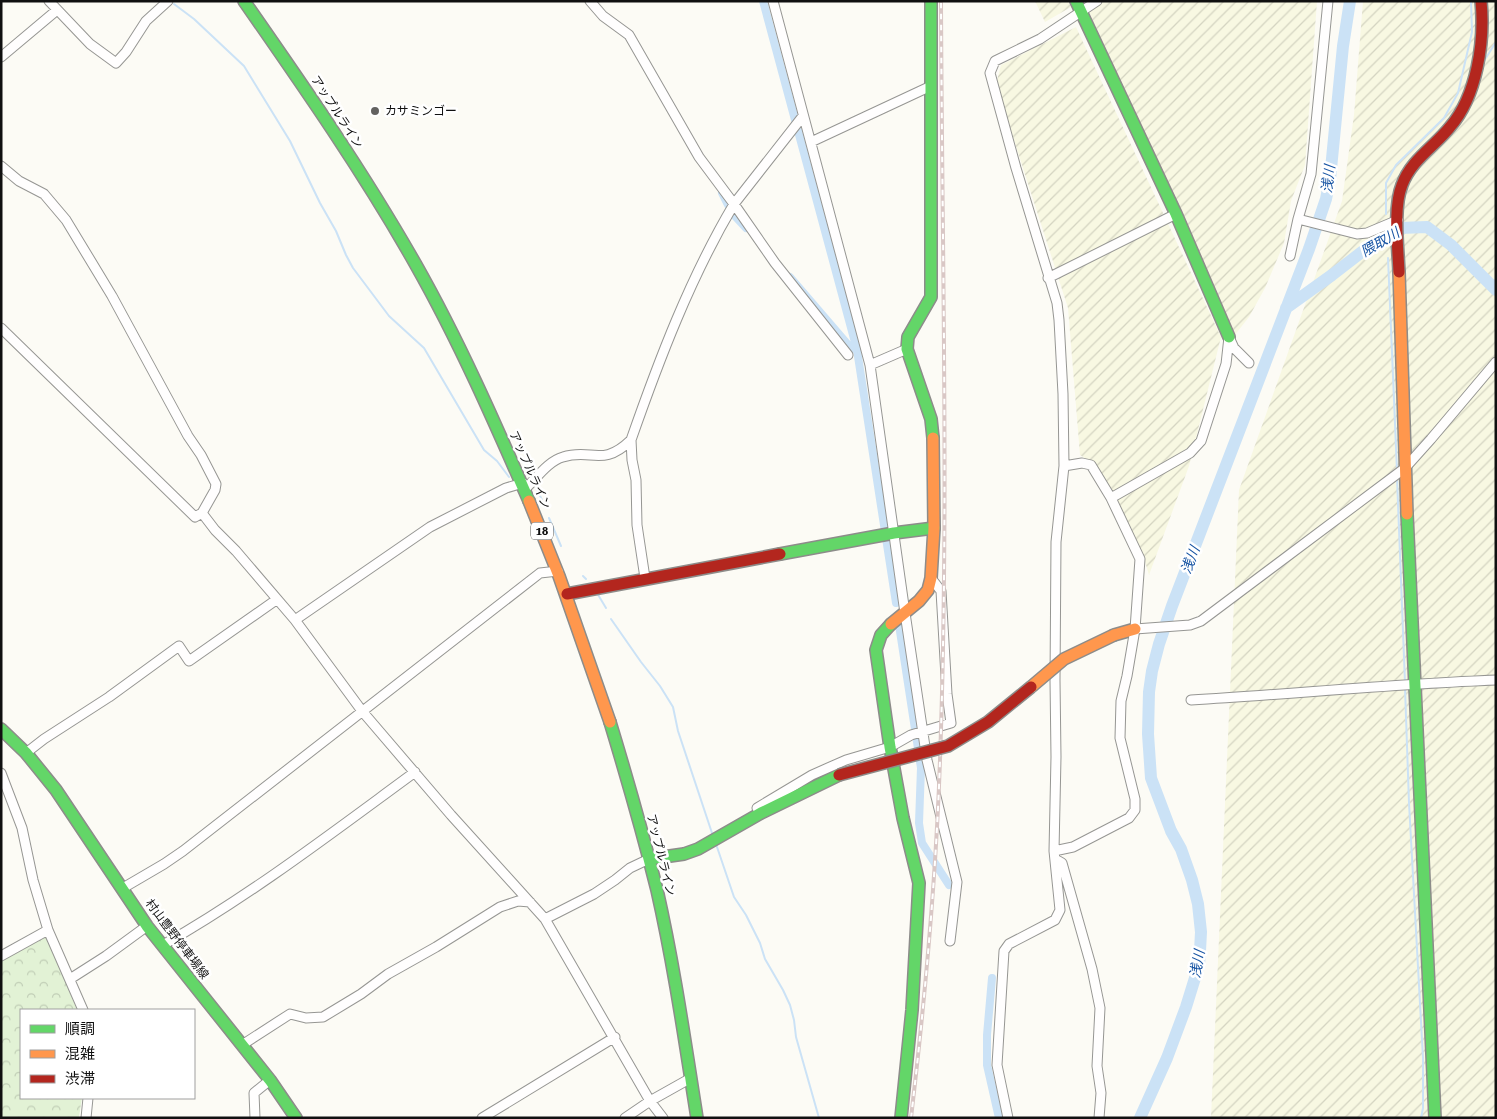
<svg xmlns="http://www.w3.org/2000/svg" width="1497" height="1119" font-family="'Roboto Serif','Noto Sans JP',serif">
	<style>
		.farmland { fill: url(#farmland-furrows) }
		.park { fill: url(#park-crowns) }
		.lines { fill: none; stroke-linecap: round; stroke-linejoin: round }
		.stream { stroke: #cbe2f6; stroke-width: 2 }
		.canal { stroke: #cbe2f6; stroke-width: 8 }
		.river { stroke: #cbe2f6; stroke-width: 12 }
		.street-casing { stroke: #969693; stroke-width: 11 }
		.fast-casing { stroke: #8d8c8a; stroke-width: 14 }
		.slow-casing { stroke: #8d8c8a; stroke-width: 14 }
		.jam-casing { stroke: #8d8c8a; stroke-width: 14 }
		.street { stroke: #fffefe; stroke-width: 9 }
		.fast { stroke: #63d668; stroke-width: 11 }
		.slow { stroke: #ff974d; stroke-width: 11 }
		.jam { stroke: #b3261e; stroke-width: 11 }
		.rail-casing { stroke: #d9c7c5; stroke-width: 4 }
		.rail { stroke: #fff; stroke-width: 2; stroke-dasharray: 5.5; stroke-linecap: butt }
		.slow-bridge-casing { stroke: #8d8c8a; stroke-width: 14; stroke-linecap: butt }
		.jam-bridge-casing { stroke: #8d8c8a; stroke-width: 14; stroke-linecap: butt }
		.slow-bridge { stroke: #ff974d; stroke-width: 11 }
		.jam-bridge { stroke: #b3261e; stroke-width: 11 }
		.poi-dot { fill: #636260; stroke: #fff; stroke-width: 2 }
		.labels { text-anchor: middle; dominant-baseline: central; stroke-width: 5; stroke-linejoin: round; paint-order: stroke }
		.shield { fill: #fff; stroke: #585858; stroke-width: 1 }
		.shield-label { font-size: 11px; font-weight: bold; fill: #101010 }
		.poi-label { font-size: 12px; fill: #101010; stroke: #fff; text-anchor: start }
		.street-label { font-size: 12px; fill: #101010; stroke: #fff }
		.water-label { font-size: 14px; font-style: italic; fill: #1754a3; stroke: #fff }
	</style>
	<defs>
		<pattern id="farmland-furrows" width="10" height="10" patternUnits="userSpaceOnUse" patternTransform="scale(1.25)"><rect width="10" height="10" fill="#f8f8e2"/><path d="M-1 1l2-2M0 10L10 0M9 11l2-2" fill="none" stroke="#d4d4c1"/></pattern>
		<pattern id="park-crowns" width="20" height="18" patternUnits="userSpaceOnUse" patternTransform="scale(1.25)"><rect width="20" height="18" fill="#e2f2d5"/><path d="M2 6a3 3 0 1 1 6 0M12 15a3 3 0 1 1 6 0" fill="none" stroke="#c1ceb6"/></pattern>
	</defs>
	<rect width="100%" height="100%" fill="#fcfbf5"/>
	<path class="farmland" d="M 1035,1 L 1068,1 L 1071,7 L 1045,22 Z
		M 1084,1 L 1317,1 L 1305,165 L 1291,201 L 1284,243 L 1265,288 L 1249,317 L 1234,336 Z
		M 1363,1 L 1496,1 L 1496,1118 L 1211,1118 L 1239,490 L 1342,201 L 1354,115 Z
		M 1076,27 L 1221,337 L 1189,466 L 1149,575 L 1143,555 L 1095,465 L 1080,455 L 1068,308 L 996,84 L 1001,65 Z"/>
	<path class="park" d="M 43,937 L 47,937 L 77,1010 L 21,1010 L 21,1098 L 82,1098 L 79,1117 L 1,1118 L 1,959 Z"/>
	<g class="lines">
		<path class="stream" d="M 174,4 L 194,19 L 244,66 L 290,141 L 320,203 L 336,231 L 346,255 L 353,268 L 389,316 L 424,348 L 484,450 L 497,461 L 509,477
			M 1484,61 L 1496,42
			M 1386,214 L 1386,183 L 1396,165 L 1444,118 L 1458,93 L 1472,32 L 1471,1
			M 1388,258 L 1397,471
			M 1397,478 L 1405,683
			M 536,488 L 542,500
			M 549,518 L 561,546
			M 583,576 L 586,579
			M 597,593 L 606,608
			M 611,619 L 641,662 L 660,686 L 673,707 L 678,731 L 712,833
			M 1405,688 L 1409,803 L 1423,1058 L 1423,1108 L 1421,1118
			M 717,847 L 734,897 L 746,915 L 760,943 L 765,959 L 783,990 L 790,1005 L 794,1020 L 796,1037 L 819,1118"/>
		<path class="canal" d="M 763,1 L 857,350 L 896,603
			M 722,193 L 728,205
			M 733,214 L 746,228
			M 790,277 L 851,348 L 857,350
			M 899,625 L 921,768 L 919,823 L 922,843 L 949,885
			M 992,978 L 987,1035 L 987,1065 L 999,1118"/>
		<path class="river" d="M 1286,308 L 1332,275 L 1367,248 L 1400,228 L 1427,227 L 1451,245 L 1496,290
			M 1140,1118 L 1167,1058 L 1186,1007 L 1199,965 L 1200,951 L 1201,932 L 1198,904 L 1192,880 L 1181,849 L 1171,831 L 1151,778 L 1148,734 L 1149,692 L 1152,671 L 1159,644 L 1172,606 L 1309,249 L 1326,199 L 1330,179 L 1343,46 L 1350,1"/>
		<defs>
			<path id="street" d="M 49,1 L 90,44 L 116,63 L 126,52 L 146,21 L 168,1
				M 590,1 L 603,16 L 629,35 L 699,157 L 734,204 L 775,263 L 848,355
				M 773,1 L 870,365 L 905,613 L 927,760 L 957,882 L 950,941
				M 1,57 L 57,10
				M 811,142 L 931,86
				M 1,166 L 19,181 L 44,194 L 66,220 L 112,296 L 188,436 L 201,455 L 216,484 L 215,490 L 202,513 L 195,517 L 1,328
				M 1298,219 L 1357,234 L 1367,233 L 1398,220
				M 1290,256 L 1298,219 L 1311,174 L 1328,1
				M 1048,278 L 1176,214
				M 1229,337 L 1234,348 L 1249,363
				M 870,365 L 907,349
				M 631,440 L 632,460 L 636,480 L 637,525 L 645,578
				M 525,489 C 536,479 548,461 563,457 C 592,448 602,468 631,440 C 659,360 690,278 734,204 L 803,116
				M 1111,498 L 1190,453 L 1201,441 L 1226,364 L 1229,337
				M 202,513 L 215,530 L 236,551 L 295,620 L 362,711 L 451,815 L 545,919 L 650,1101 L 663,1118
				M 295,620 L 430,527 L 506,488 L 523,483
				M 1135,629 L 1190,625 L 1201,621 L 1405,468 L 1431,439 L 1496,362
				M 1191,700 C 1293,694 1394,684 1496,680
				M 26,753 L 44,739 L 109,697 L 179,646 L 189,661 L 276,600
				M 1,773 L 22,828 L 33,880 L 48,930 L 83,1010
				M 761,813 L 757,808 L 812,775 L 846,760 L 890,747 L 911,735 L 951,723 L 947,694 L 941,591 L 931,578
				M 1054,851 L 1073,847 L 1129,818 L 1135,810 L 1135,799 L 1120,738 L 1121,701 L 1127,676 L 1135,629 L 1140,559 L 1111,498 L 1091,465 L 1082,463 L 1064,466
				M 1055,859 L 1062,863 L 1092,969 L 1100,1008 L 1097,1066 L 1101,1093 L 1099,1118
				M 123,888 L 164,864 L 183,851 L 540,573 L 558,571
				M 545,919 L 594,894 L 615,880 L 630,868 L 649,859
				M 163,945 C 251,895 333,832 415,772
				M 1,956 L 48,930
				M 70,979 L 106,956 L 147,926
				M 242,1045 L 290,1014 L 306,1018 L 323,1017 L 361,994 L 388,974 L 436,947 L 500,907 L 518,901 L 530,902
				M 86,1118 L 88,1098
				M 255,1118 L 254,1093 L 270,1080
				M 482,1118 L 615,1037
				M 625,1118 L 650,1101 L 691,1078
				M 1008,1118 L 997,1065 L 1004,951 L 1009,944 L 1055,920 L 1060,910 L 1054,851 L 1056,757 L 1055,680 L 1056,542 L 1064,466 L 1063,394 L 1059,320 L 1057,303 L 1016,168 L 990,73 L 995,61 L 1040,39 L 1097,1"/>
			<path id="fast" d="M 244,1 C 304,87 364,173 416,265 C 459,341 494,421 529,501
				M 931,1 L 931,297 L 908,337 L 907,349 L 931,419 L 933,438
				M 1076,1 L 1176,214 L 1229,337
				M 1407,514 L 1435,1118
				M 780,554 L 894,533 L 934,528
				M 891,624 L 881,635 L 876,650 L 890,747 L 903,818 L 919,883 L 912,1010 L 901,1118
				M 610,722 C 627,778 643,834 657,890 C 674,965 685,1042 697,1118
				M 1,729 L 26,753 L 56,790 L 147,926 L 270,1080 L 296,1118
				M 649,859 L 684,854 L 698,849 L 761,813 L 839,775"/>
			<path id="slow" d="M 1399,272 L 1407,514
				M 529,501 L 559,576 L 610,722
				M 891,624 L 919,601 L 928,590 L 931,578 L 934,528 L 933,438
				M 1114,635 L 1135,629"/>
			<path id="jam" d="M 1399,272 C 1398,248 1393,207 1402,185 C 1411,160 1434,147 1450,127 C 1477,96 1485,41 1481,1
				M 567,594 L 780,554"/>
		</defs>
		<use href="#street" class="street-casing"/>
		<use href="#fast" class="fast-casing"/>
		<use href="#slow" class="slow-casing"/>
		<use href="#jam" class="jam-casing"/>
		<use href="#street" class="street"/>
		<use href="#fast" class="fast"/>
		<use href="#slow" class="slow"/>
		<use href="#jam" class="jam"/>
		<defs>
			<path id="rail" d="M 911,1118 C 925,999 936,879 940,760 C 949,507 942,254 941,1"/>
		</defs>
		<use href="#rail" class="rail-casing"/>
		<use href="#rail" class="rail"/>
		<defs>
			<path id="slow-bridge" d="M 1031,687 L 1064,659 L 1114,635"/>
			<path id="jam-bridge" d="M 839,775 L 948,746 L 988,722 L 1031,687"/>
		</defs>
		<use href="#slow-bridge" class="slow-bridge-casing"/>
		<use href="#jam-bridge" class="jam-bridge-casing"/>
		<use href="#slow-bridge" class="slow-bridge"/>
		<use href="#jam-bridge" class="jam-bridge"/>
	</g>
	<circle class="poi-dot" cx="375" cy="111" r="5"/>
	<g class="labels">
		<rect class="shield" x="531" y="522.5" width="22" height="17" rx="4"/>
		<g class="shield-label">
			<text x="542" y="531">18</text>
		</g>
		<g class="poi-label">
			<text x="385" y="111">カサミンゴー</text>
		</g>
		<g class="street-label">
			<text transform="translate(337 112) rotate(57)">アップルライン</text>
			<text transform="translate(530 470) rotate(66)">アップルライン</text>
			<text transform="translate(661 855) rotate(76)">アップルライン</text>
			<text transform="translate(177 939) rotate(53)">村山豊野停車場線</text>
		</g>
		<g class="water-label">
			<text transform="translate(1328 179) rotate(-83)">浅川</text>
			<text transform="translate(1380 242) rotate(-31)">隈取川</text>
			<text transform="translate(1190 560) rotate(-69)">浅川</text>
			<text transform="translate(1197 964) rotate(-80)">浅川</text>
		</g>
	</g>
	<rect width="1497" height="1119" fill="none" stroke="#101010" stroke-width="5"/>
	<rect x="20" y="1009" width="175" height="90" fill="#ffffff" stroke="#9f9f9f"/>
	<rect x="30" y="1025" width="25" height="8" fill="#63d668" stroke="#9f9f9f"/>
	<text x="65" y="1034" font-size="15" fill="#101010">順調</text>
	<rect x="30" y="1050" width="25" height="8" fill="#ff974d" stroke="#9f9f9f"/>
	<text x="65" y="1059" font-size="15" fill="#101010">混雑</text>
	<rect x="30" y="1075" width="25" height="8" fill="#b3261e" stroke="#9f9f9f"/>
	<text x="65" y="1084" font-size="15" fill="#101010">渋滞</text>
</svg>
